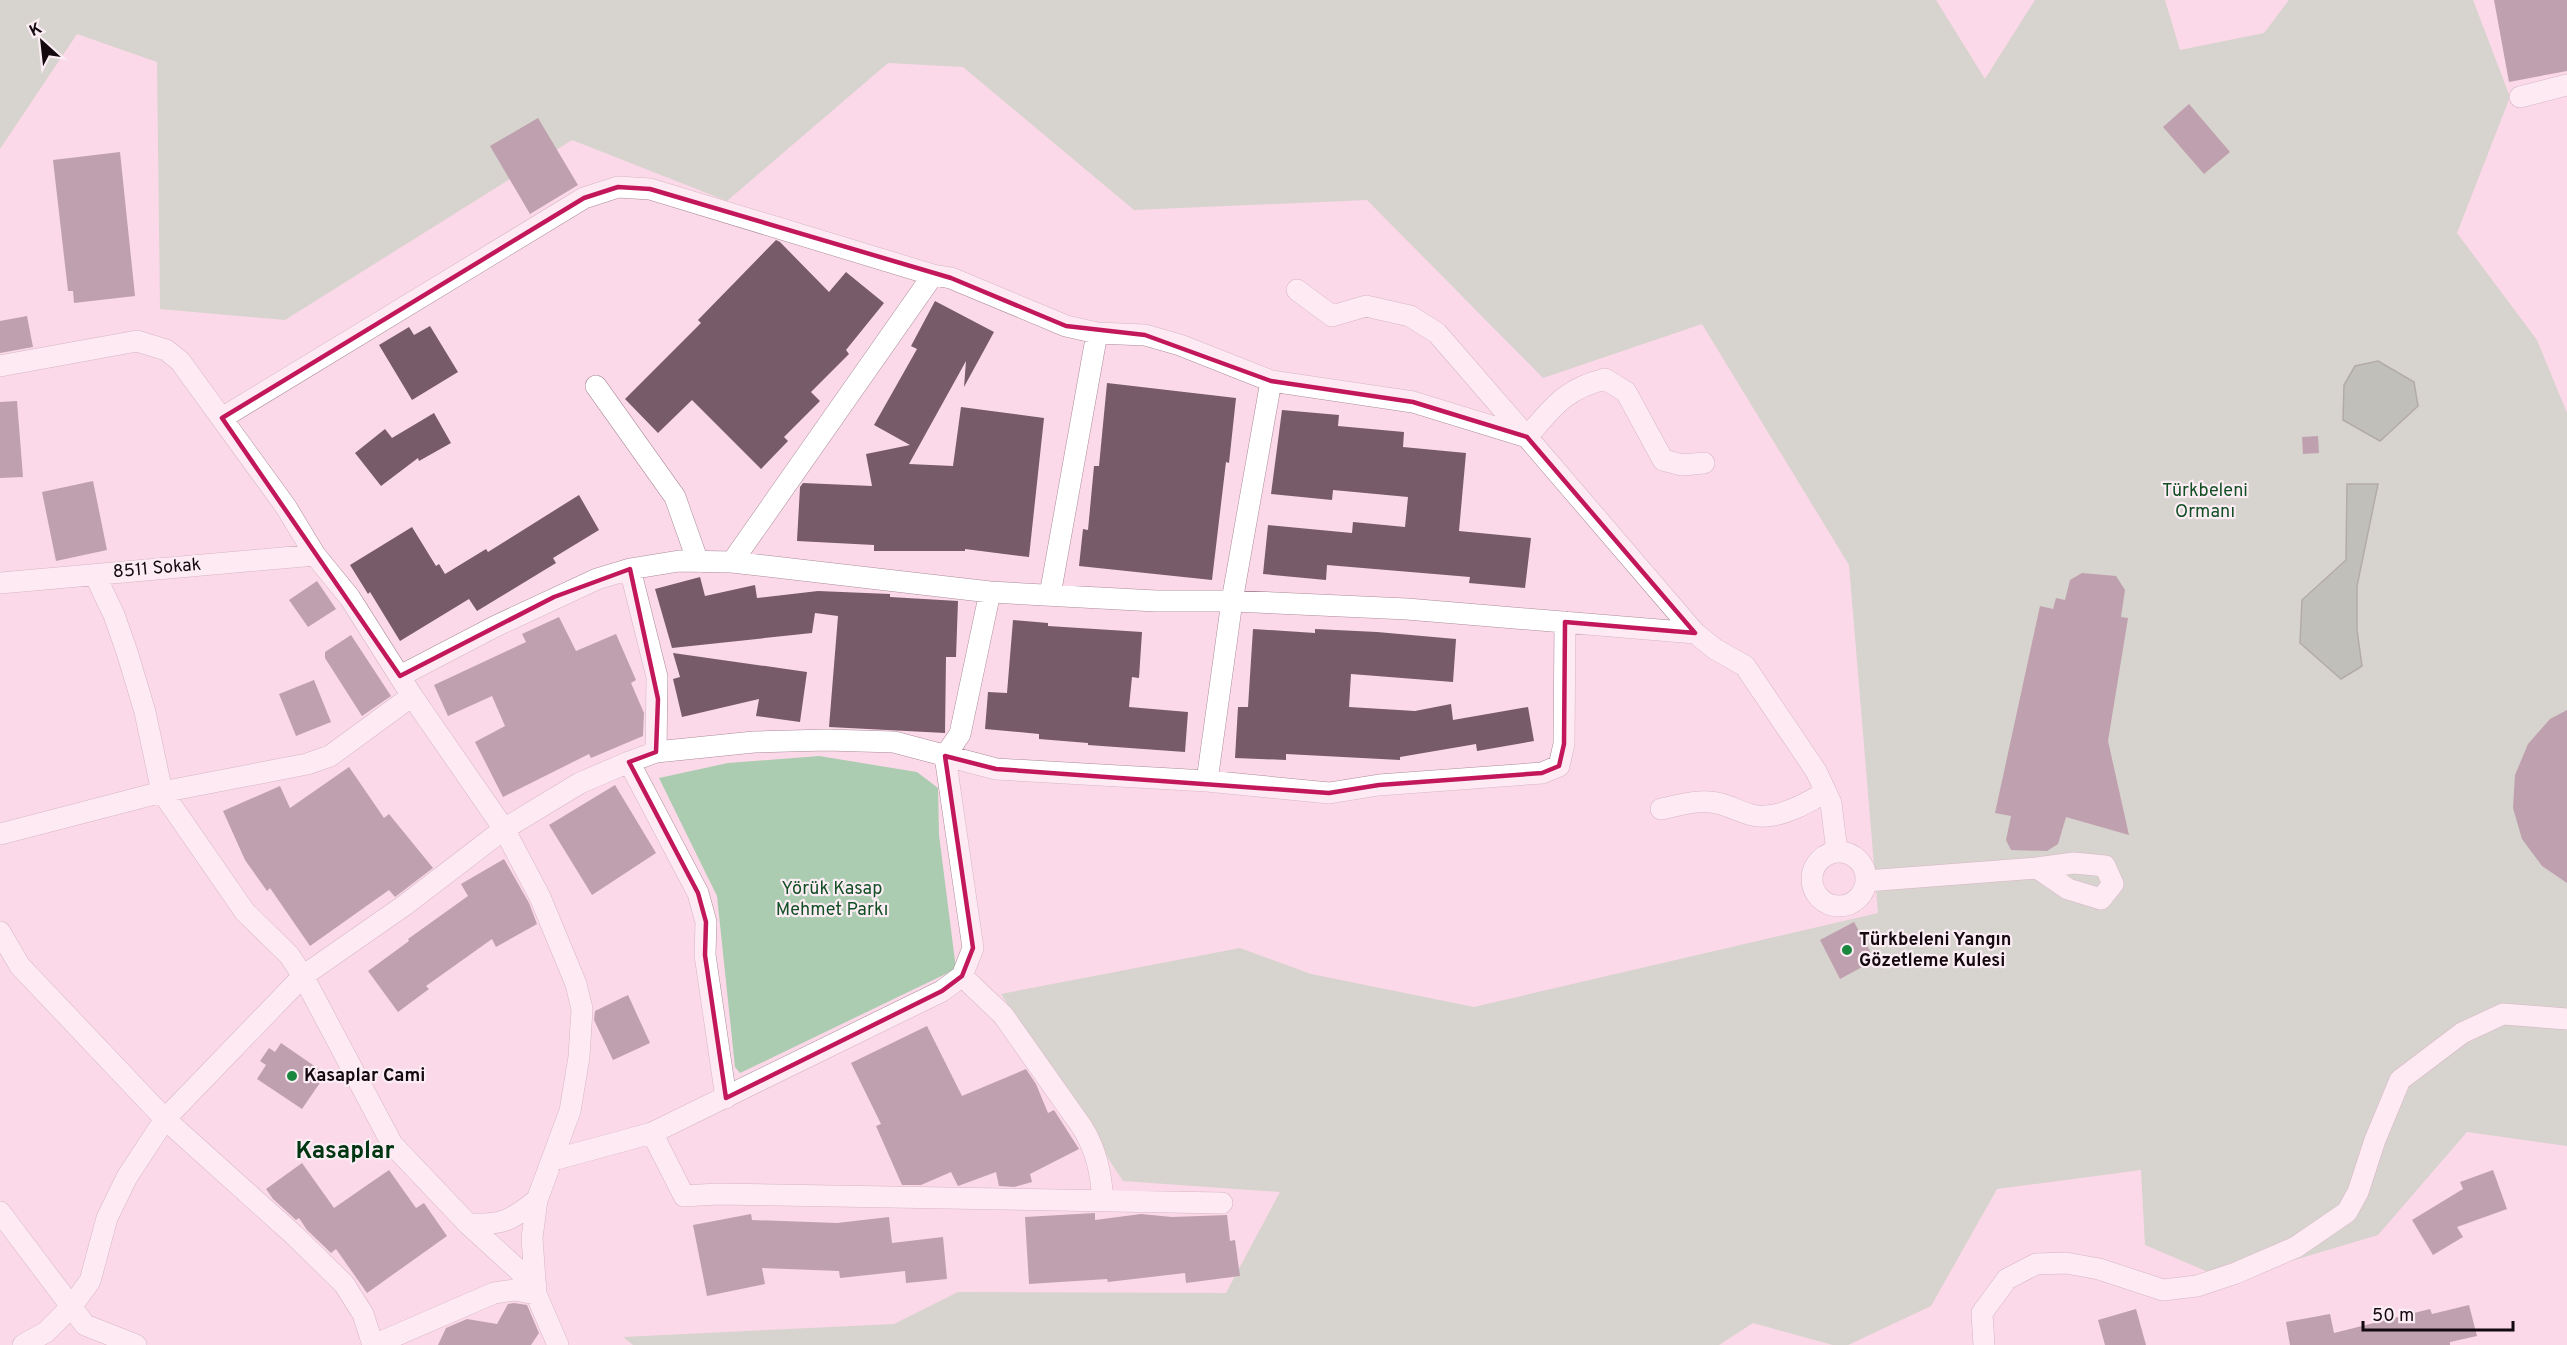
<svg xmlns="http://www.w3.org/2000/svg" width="2567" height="1345" font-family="Overpass,sans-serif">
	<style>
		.green { fill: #abccb0 }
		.water { fill: #7ba181; stroke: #5c735e; stroke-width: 1.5 }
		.building { fill: #775b68 }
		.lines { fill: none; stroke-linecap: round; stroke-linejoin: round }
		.minor-casing { stroke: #ab8c99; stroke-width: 22 }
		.minor { stroke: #fff; stroke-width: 21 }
		.marked { fill: none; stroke: #c2185b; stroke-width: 4.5; stroke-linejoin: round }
		.poi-dot { fill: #19873e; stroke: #fbedf3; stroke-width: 2 }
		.labels { text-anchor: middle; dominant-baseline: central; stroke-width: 4.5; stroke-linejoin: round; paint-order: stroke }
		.park-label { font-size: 18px; fill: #134f25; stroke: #fbedf3 }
		.street-label { font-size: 18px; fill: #13090e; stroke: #fbedf3 }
		.poi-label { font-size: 18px; font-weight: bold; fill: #13090e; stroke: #fbedf3; text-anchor: start }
		.district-label { font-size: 24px; font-weight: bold; fill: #003512; stroke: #fbedf3 }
	</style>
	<rect width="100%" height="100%" fill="#fbd9e8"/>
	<path class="green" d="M 0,0 L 1936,0 L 1985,79 L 2035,0 L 2165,0 L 2180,50 L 2264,33 L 2289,0 L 2473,0 L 2510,97 L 2457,233 L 2537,340 L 2567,413 L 2567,1146 L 2467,1132 L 2378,1235 L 2227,1280 L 2145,1245 L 2141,1170 L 1997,1189 L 1931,1306 L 1848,1345 L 1833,1345 L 1753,1323 L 1719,1345 L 633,1345 L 623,1337 L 894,1324 L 958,1292 L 1226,1293 L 1280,1192 L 1123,1181 L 1001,994 L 1240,948 L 1311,974 L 1474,1007 L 1878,913 L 1849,565 L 1702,324 L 1543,378 L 1367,200 L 1134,210 L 963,67 L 888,63 L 727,201 L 572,140 L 285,320 L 160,309 L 157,62 L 77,34 L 0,149 Z
		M 819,756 L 917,772 L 938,788 L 939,835 L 956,969 L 740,1073 L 735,1067 L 717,896 L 659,778 L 728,763 Z"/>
	<path class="water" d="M 2378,361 L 2414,382 L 2418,406 L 2380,441 L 2343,420 L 2344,385 L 2355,366 Z
		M 2347,484 L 2378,484 L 2357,586 L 2357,630 L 2362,666 L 2341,679 L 2300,643 L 2302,600 L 2346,560 Z"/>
	<path class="building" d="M 2494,0 L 2567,0 L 2567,71 L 2509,82 Z
		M 2189,104 L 2230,152 L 2204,174 L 2163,127 Z
		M 538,118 L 578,185 L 530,214 L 490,146 Z
		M 120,152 L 135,296 L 74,303 L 73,291 L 68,291 L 53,160 Z
		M 776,240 L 780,242 L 829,292 L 846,272 L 884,303 L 846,350 L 849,354 L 811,392 L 820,401 L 784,437 L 788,441 L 761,469 L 692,400 L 658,433 L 625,399 L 701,323 L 698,320 Z
		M 935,301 L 994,332 L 964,387 L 966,361 L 909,464 L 953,466 L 961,407 L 1044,418 L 1029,557 L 965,549 L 965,551 L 874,551 L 874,545 L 797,541 L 800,487 L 803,483 L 872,486 L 866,454 L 910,445 L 874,425 L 917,349 L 911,346 Z
		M 27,316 L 33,347 L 0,353 L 0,321 Z
		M 430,326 L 458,372 L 412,400 L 379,345 L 409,327 L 414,335 Z
		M 1107,383 L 1236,398 L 1229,463 L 1226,462 L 1212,580 L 1079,566 L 1083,529 L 1088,530 L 1094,466 L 1099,466 Z
		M 17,401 L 23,477 L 0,478 L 0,402 Z
		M 1282,410 L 1339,415 L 1338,426 L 1404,432 L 1403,447 L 1466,453 L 1459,531 L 1531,538 L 1525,588 L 1469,583 L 1470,577 L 1327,565 L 1326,580 L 1263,574 L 1268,525 L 1352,533 L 1353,522 L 1405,527 L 1408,497 L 1333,490 L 1332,500 L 1271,494 Z
		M 434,413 L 451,443 L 419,461 L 418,458 L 381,486 L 355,453 L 385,429 L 392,438 Z
		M 2318,436 L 2319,453 L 2303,454 L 2302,437 Z
		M 93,481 L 107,550 L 56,561 L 42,492 Z
		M 579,495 L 599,530 L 553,558 L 556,563 L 477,611 L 469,599 L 400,641 L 370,592 L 368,594 L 350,565 L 412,527 L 436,566 L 439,564 L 445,574 L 486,549 L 488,552 Z
		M 2082,573 L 2116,576 L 2125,590 L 2121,617 L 2128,618 L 2108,741 L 2129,835 L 2066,817 L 2058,844 L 2047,851 L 2011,850 L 2006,840 L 2011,816 L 1995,813 L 2040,606 L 2053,609 L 2056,598 L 2065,600 L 2070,580 Z
		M 700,577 L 705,596 L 755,585 L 757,598 L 818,591 L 890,594 L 890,597 L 958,601 L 956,657 L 946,657 L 945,733 L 829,727 L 838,616 L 815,613 L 812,633 L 672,648 L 655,589 Z
		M 317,581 L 336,609 L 308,627 L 289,600 Z
		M 559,617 L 576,651 L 616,634 L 636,680 L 631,683 L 644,713 L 643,736 L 591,758 L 589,754 L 503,797 L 475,742 L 505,726 L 492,696 L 448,716 L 434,685 L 526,642 L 522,634 Z
		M 1013,620 L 1048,623 L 1048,626 L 1142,632 L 1139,678 L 1132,677 L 1129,707 L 1188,712 L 1185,752 L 1088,745 L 1088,743 L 1039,739 L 1039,734 L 985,729 L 988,692 L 1007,693 Z
		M 1253,629 L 1315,633 L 1315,629 L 1377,632 L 1456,639 L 1453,682 L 1351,674 L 1349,707 L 1415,711 L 1451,704 L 1453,720 L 1528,707 L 1534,741 L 1477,751 L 1476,744 L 1400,757 L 1400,760 L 1286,754 L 1286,760 L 1235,758 L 1238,707 L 1248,707 Z
		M 351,635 L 391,696 L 362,716 L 325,658 L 325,652 Z
		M 673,653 L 807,672 L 800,722 L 756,716 L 759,699 L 682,717 L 673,679 L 680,677 Z
		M 314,680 L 331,722 L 296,736 L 279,694 Z
		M 2567,710 L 2567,883 L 2542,866 L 2522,839 L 2513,808 L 2515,775 L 2528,744 L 2550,719 Z
		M 349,767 L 384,818 L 389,814 L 433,868 L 395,897 L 389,890 L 310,946 L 270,888 L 267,891 L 245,860 L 223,811 L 280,786 L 290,808 Z
		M 615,785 L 656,853 L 592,895 L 549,825 Z
		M 504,859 L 529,903 L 537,924 L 496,947 L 492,939 L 426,986 L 429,989 L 398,1012 L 368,971 L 409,941 L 408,939 L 468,896 L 461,884 Z
		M 1854,922 L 1875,960 L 1840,979 L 1820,940 Z
		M 628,995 L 650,1043 L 613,1060 L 594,1020 L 595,1011 Z
		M 927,1026 L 962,1096 L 1026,1069 L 1036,1084 L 1048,1113 L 1054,1110 L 1079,1149 L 1030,1174 L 1032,1182 L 1014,1187 L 999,1186 L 996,1172 L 958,1186 L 951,1172 L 921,1185 L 902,1185 L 876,1126 L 881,1124 L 851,1063 Z
		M 281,1043 L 326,1074 L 302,1109 L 257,1079 L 266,1065 L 260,1061 L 269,1048 L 275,1052 Z
		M 302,1163 L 334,1208 L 389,1170 L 416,1208 L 424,1203 L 447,1236 L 367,1293 L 336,1249 L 331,1253 L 307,1230 L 299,1218 L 296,1220 L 273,1199 L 266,1189 Z
		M 2493,1170 L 2507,1209 L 2457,1227 L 2463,1237 L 2433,1255 L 2412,1220 L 2463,1189 L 2460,1182 Z
		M 1095,1213 L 1095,1220 L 1141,1214 L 1172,1217 L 1227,1215 L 1230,1241 L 1235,1240 L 1240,1276 L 1186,1283 L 1185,1273 L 1108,1282 L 1107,1279 L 1029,1284 L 1025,1217 Z
		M 751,1214 L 752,1220 L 837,1223 L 889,1217 L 892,1243 L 943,1237 L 947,1279 L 906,1283 L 905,1271 L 840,1278 L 839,1271 L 762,1268 L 765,1284 L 707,1296 L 693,1225 Z
		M 514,1303 L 527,1305 L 539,1333 L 531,1345 L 438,1345 L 446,1328 L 467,1319 L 497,1324 L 508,1304 Z
		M 2469,1305 L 2477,1336 L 2450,1342 L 2450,1345 L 2290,1345 L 2286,1322 L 2330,1314 L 2334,1333 L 2430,1309 L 2432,1314 Z
		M 2136,1309 L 2146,1345 L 2105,1345 L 2098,1320 Z"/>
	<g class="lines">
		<defs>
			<path id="minor" d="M 2520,97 L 2567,85
				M 1297,290 L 1332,316 L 1366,306 L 1410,316 L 1437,333 L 1527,437 C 1553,407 1565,389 1605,379 L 1626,392 L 1663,460 L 1682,465 L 1704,463
				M 0,366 L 137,341 L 166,350 L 180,361 L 286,507 L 315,555 L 350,598 L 412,696 L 504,829 L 540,897 L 576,984 L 582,1009 L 579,1057 L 570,1111 L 537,1200 L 532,1238 L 536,1294 L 558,1345
				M 596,386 L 675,497 L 698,562
				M 222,418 L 584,198 L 618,187 L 650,189 L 933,275
				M 732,562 L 933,275 L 951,278 L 1066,326 L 1097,333 L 1145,335 L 1180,345 L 1271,381 L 1413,402 L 1527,437 L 1695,633 L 1715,649 L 1745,666 L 1816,771 L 1831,803 L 1837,852
				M 630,569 L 657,677 L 656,752
				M 95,575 L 114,615 L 127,652 L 145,712 L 162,792 L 245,912 L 289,955 L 303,976 L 392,1144 L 468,1224 L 536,1286
				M 0,583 L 315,555
				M 1050,595 L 1097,333
				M 400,676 L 496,626 L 597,579 L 630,569 L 679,561 L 732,562 L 990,592 L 1156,601 L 1232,601 L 1407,609 L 1695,633
				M 629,762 L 698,893 L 706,922 L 705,955 L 726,1098
				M 1207,781 L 1232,601 L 1271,381
				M 1661,809 C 1680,805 1702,798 1721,804 C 1736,808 1750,818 1766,816 C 1787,815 1808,802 1826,792
				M 0,834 L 162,792 L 307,764 L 330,756 L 412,696
				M1812 879a27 27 0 1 1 54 0a27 27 0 1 1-54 0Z
				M 1866,881 L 2037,868 L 2074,863 L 2105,866 L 2113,884 L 2101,899 L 2068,889 L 2037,868
				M 0,932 L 20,966 L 165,1119 L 294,1235 L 344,1284 L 363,1314 L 373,1345
				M 962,976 L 1003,1015 L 1082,1127 C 1097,1151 1101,1174 1103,1201
				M 652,1133 L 942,991 L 962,976 L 973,948 L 945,756 L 960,734 L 990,592
				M 553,1160 L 652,1133 L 684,1196 L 717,1194 L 1222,1203
				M 0,1212 L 85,1325 L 136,1345
				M 468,1224 C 503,1225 510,1221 537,1200
				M 23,1345 L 46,1332 L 71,1307 L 90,1281 L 107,1218 L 127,1177 L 165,1119 L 303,976 L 405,905 L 504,829 L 580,783 L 629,762 L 656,752 L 754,742 L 827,740 L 894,742 L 996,769 L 1207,781 L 1329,793 L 1379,785 L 1542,773 L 1559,766 L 1564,744 L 1565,622
				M 374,1345 L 494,1293 L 514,1290 L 536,1294
				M 1984,1345 L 1982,1313 L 2007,1279 L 2036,1264 L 2066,1263 L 2099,1269 L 2163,1290 L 2197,1286 L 2236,1273 L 2296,1247 L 2347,1212 L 2358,1192 L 2375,1140 L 2400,1080 L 2462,1033 L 2503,1014 L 2567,1019"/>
		</defs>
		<use href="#minor" class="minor-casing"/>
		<use href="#minor" class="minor"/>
	</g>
	<path d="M0 0H2567V1345H0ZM 618,187 L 650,189 L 951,278 L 1066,326 L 1145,335 L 1271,381 L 1413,402 L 1527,437 L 1695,633 L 1565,622 L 1564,744 L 1559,766 L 1542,773 L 1379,785 L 1329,793 L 996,769 L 945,756 L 973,948 L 962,976 L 942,991 L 726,1098 L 705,955 L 706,922 L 698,893 L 629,762 L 656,752 L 658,699 L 630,569 L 554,597 L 400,676 L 222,418 L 584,198 Z" fill="#fbd9e8" fill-opacity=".55" fill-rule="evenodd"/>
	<path class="marked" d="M 618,187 L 650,189 L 951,278 L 1066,326 L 1145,335 L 1271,381 L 1413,402 L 1527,437 L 1695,633 L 1565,622 L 1564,744 L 1559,766 L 1542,773 L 1379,785 L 1329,793 L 996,769 L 945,756 L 973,948 L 962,976 L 942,991 L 726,1098 L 705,955 L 706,922 L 698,893 L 629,762 L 656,752 L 658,699 L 630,569 L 554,597 L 400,676 L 222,418 L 584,198 Z"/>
	<g class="poi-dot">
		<circle cx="1847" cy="950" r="6"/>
		<circle cx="292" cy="1076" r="6"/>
	</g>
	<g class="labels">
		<g class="park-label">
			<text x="2205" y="491">Türkbeleni<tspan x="2205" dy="21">Ormanı</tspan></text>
			<text x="832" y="889">Yörük Kasap<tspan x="832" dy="21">Mehmet Parkı</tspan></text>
		</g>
		<g class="street-label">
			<text transform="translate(157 569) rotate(-5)">8511 Sokak</text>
		</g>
		<g class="poi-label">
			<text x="1859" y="940">Türkbeleni Yangın<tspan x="1859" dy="21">Gözetleme Kulesi</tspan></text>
			<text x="304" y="1076">Kasaplar Cami</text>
		</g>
		<g class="district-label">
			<text x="345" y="1152">Kasaplar</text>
		</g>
	</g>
	<g transform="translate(42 42) rotate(333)" stroke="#fbedf3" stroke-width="4.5" paint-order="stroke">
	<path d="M0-4.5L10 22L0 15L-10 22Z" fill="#13090e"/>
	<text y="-9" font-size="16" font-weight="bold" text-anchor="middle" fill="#13090e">K</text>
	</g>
	<path d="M2363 1321v9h150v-9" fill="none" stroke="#13090e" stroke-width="3"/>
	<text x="2372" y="1321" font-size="18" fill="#13090e" stroke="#fbedf3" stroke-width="4.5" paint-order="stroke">50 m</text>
</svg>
